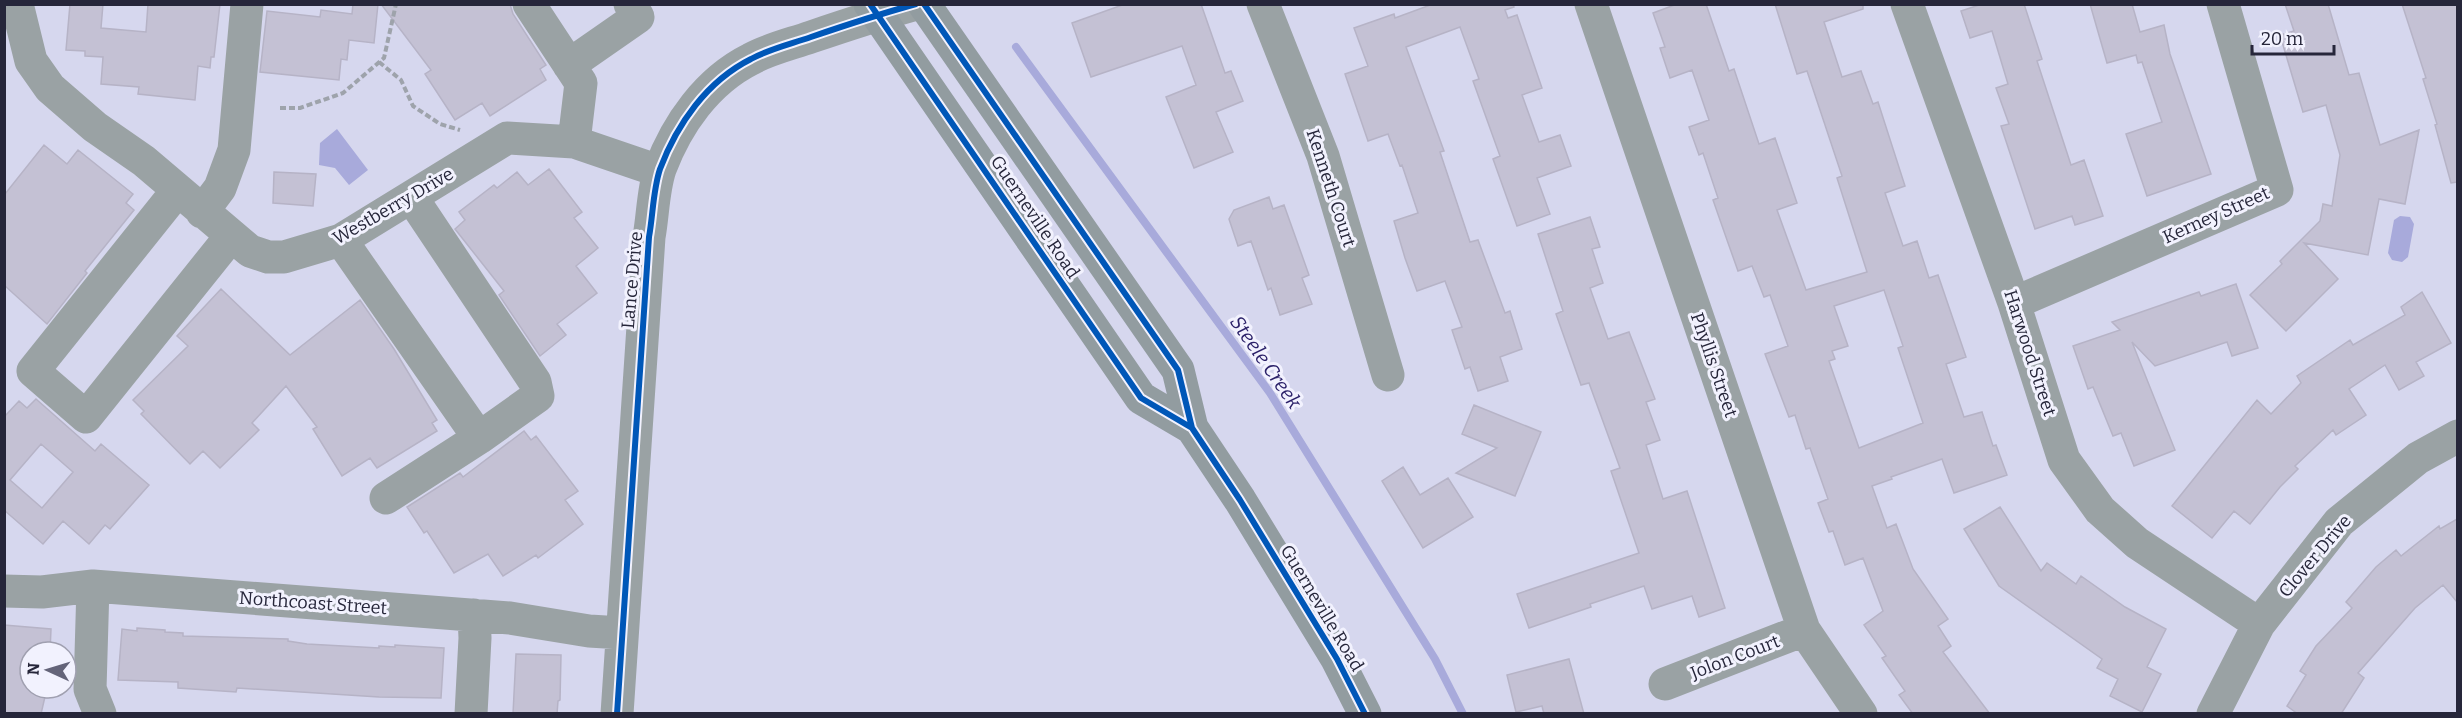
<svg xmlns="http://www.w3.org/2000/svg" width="2462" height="718" font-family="Bitter,serif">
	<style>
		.water { fill: #a8aadb }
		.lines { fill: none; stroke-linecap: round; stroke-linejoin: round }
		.stream { stroke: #a8aadb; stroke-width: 8 }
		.building { fill: #c4c1d4; stroke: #b6b3c6; stroke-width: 1.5; fill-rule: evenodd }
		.path { stroke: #9ea3ab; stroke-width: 4; stroke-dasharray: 6 3; stroke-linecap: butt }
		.minor { stroke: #9aa2a4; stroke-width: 33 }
		.major { stroke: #929ca0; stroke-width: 33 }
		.cycleway-casing { stroke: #f2f2fe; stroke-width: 10 }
		.cycleway { stroke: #0057b8; stroke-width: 6 }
		.labels { text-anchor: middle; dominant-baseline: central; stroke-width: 6; stroke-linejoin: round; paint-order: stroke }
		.street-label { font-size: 18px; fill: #26263a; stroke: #f2f2fe }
		.water-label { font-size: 20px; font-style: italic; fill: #2b2169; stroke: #f2f2fe }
	</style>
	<rect width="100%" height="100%" fill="#d6d7ee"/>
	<path class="water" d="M 337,129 L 368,170 L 349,185 L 335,168 L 319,165 L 320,143 Z
		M 2400,216 L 2410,217 L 2414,224 L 2408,257 L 2402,262 L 2392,260 L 2388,253 L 2394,220 Z"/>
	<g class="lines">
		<path class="stream" d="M 1016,47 L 1270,393 L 1435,659 L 1463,714"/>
	</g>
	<path class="building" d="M 70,4 L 103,4 L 101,28 L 146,32 L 148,4 L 220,4 L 214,57 L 211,57 L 210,68 L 198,66 L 195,100 L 138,94 L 139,87 L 101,84 L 103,57 L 85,56 L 85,51 L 66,50 Z
		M 353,4 L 378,4 L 374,43 L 349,40 L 347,60 L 341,59 L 339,80 L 260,72 L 267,11 L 320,17 L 321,10 L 352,14 Z
		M 381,4 L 510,4 L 513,14 L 546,65 L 540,69 L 546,80 L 490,116 L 482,103 L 455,120 L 425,74 L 431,70 Z
		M 1125,4 L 1201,4 L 1225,73 L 1231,71 L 1243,101 L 1216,112 L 1233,152 L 1194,168 L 1166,97 L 1196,85 L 1182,46 L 1091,77 L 1072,23 Z
		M 1433,4 L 1513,4 L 1514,7 L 1505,10 L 1508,18 L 1517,15 L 1542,88 L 1522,95 L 1539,142 L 1560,135 L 1571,166 L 1537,178 L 1550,214 L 1517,226 L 1493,159 L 1500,156 L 1473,81 L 1479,79 L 1460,27 L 1406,47 L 1444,151 L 1440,152 L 1470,242 L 1478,240 L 1505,313 L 1510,311 L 1522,349 L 1500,357 L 1508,381 L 1478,391 L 1470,367 L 1465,369 L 1452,330 L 1462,327 L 1445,281 L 1417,291 L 1405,258 L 1394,221 L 1418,213 L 1402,165 L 1400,166 L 1388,134 L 1368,141 L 1345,74 L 1368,66 L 1354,28 L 1394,14 L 1395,18 Z
		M 1677,4 L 1706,4 L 1729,71 L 1734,69 L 1759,144 L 1775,138 L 1797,203 L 1777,210 L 1806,290 L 1867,272 L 1837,178 L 1842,176 L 1807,71 L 1797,74 L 1775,4 L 1863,4 L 1863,9 L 1824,22 L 1842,77 L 1861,71 L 1873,104 L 1878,102 L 1905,186 L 1885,193 L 1903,246 L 1917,241 L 1929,278 L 1938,275 L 1966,357 L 1946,364 L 1964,417 L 1982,412 L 1993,446 L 1996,445 L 2007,475 L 1954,493 L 1942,459 L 1891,477 L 1892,479 L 1872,486 L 1887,528 L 1896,524 L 1913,569 L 1948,619 L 1938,626 L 1951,646 L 1943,652 L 1990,714 L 1913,714 L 1899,695 L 1905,691 L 1882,658 L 1886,656 L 1864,625 L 1883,611 L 1863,558 L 1845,565 L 1833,531 L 1829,532 L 1818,503 L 1828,499 L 1810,448 L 1806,449 L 1795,415 L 1789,417 L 1765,354 L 1788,346 L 1770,295 L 1764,297 L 1752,266 L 1738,271 L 1727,240 L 1713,200 L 1718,198 L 1703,153 L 1699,155 L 1689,127 L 1709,120 L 1692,70 L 1670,78 L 1660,48 L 1665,47 L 1653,13 ZM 1884,290 L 1903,346 L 1898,348 L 1923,423 L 1859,448 L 1829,361 L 1835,359 L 1832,351 L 1848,346 L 1834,306 Z
		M 1982,4 L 2024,4 L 2042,59 L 2037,61 L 2071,165 L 2084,160 L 2103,216 L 2075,225 L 2072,216 L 2035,229 L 2001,126 L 2009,124 L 1996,88 L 2008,84 L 1992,31 L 1970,38 L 1961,11 Z
		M 2090,4 L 2132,4 L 2140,32 L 2164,25 L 2170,54 L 2211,174 L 2147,196 L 2126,134 L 2162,122 L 2142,62 L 2138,63 L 2136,55 L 2107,63 Z
		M 2285,4 L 2328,4 L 2349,75 L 2359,73 L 2380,145 L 2419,130 L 2405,204 L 2379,199 L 2368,255 L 2304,243 L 2338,279 L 2286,331 L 2250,295 L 2282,264 L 2280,261 L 2320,221 L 2323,204 L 2332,206 L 2340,155 L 2326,105 L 2303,112 L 2280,35 L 2294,31 Z
		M 2402,4 L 2457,4 L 2457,182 L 2451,183 L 2435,125 L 2437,124 L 2423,79 L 2426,78 Z
		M 44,145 L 67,164 L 78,150 L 133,194 L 126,203 L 134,210 L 85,271 L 87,273 L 47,324 L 4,285 L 5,194 Z
		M 549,169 L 582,212 L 574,218 L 598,248 L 576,266 L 597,293 L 557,324 L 566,335 L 540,356 L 499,295 L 504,291 L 455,229 L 465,220 L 459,212 L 494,185 L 497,188 L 517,172 L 528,185 Z
		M 274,172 L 316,174 L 313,206 L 273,203 Z
		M 1269,197 L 1273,209 L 1284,205 L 1309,275 L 1302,278 L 1312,304 L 1280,315 L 1271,288 L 1268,290 L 1251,241 L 1238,246 L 1229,219 L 1234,210 Z
		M 1590,217 L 1600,247 L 1592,249 L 1603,283 L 1590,288 L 1608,339 L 1629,332 L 1655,399 L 1646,402 L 1660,440 L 1646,445 L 1663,499 L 1687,491 L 1725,608 L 1699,617 L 1692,596 L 1652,609 L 1644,586 L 1590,604 L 1591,607 L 1529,628 L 1517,594 L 1639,553 L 1611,471 L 1620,468 L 1589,383 L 1581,385 L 1556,314 L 1563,311 L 1538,234 Z
		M 2236,284 L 2258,348 L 2232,356 L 2227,342 L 2155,366 L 2132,342 L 2175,450 L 2134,466 L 2121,433 L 2113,436 L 2093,387 L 2088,389 L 2073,346 L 2120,330 L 2112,322 L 2199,292 L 2201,296 Z
		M 221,289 L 290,355 L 360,300 L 394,349 L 437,420 L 432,423 L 437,431 L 377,468 L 370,458 L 342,476 L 313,429 L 317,427 L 286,386 L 252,423 L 259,430 L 220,468 L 203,451 L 190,464 L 141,414 L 144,411 L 133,400 L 188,346 L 177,336 Z
		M 2422,292 L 2451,343 L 2416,362 L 2424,376 L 2399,390 L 2385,365 L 2349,389 L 2366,415 L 2336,435 L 2333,430 L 2295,466 L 2298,469 L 2280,487 L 2250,524 L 2234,511 L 2212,538 L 2172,506 L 2257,400 L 2271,414 L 2301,383 L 2297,376 L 2350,340 L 2353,345 L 2405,315 L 2401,307 Z
		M 36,399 L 95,451 L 101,444 L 149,485 L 110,529 L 105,525 L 89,544 L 63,521 L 43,544 L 4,510 L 4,417 L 19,401 L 27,408 ZM 41,444 L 73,472 L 42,508 L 10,480 Z
		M 1474,405 L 1541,432 L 1515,496 L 1456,473 L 1497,448 L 1462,434 Z
		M 524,431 L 531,440 L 536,436 L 578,491 L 565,500 L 583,524 L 538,558 L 536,555 L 503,576 L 488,554 L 454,573 L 427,531 L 424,533 L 407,507 L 460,473 L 463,477 Z
		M 1403,467 L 1420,495 L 1448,478 L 1473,517 L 1423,548 L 1382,481 Z
		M 2000,507 L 2041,571 L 2047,563 L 2076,584 L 2081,576 L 2125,607 L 2166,629 L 2147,667 L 2161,674 L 2142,712 L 2110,696 L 2118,679 L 2097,668 L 2102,659 L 1999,586 L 1964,529 Z
		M 2457,519 L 2457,602 L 2443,585 L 2415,608 L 2358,673 L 2364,678 L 2341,714 L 2298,714 L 2287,706 L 2306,675 L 2300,671 L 2316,646 L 2352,608 L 2346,602 L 2376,567 L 2396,550 L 2401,556 L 2439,526 L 2440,529 Z
		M 4,625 L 51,629 L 50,652 L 30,652 L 30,688 L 47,688 L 41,714 L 4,714 Z
		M 137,628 L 165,630 L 165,632 L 183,633 L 183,636 L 288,639 L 288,641 L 307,644 L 379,648 L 379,646 L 395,647 L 395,645 L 444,648 L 441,698 L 379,697 L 237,688 L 236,692 L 178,688 L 178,682 L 118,680 L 122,629 L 137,631 Z
		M 516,654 L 561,655 L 560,700 L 558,701 L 557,714 L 513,714 Z
		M 1569,659 L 1584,714 L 1544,714 L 1542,706 L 1516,712 L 1507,675 Z"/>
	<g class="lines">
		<path class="path" d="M 379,62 L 401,80 L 413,106 L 440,124 L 460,130
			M 280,108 L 300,108 L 343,93 L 384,58 L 396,4"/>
		<path class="minor" d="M 17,4 L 31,61 L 50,88 L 95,127 L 144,161 L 250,251 L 268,257 L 284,257 L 341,240 L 507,138 L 574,142 L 659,171
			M 529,4 L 581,83 L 574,142
			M 1263,4 L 1323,156 L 1388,375
			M 1591,4 L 1804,630 L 1861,714
			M 1907,4 L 2014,303 L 2064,460 L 2100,510 L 2137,543 L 2259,624
			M 569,65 L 638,17 L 630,4
			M 177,191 L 33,371 L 86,417 L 231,236
			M 202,212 L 220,188 L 234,150 L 247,4
			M 341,240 L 479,438 L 538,396 L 535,382 L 412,198
			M 2014,303 L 2277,190 L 2223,4
			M 386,498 L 479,438
			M 93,586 L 90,689 L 100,714
			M 4,591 L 42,592 L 93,586 L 510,618 L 589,631 L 622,633
			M 1665,684 L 1804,630
			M 471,714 L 475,638 L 474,615
			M 617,714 L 649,237 C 653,215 653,190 660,169 C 677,124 707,81 751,59 C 769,49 791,44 811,37 C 846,25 880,14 916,4
			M 2213,714 L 2259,624 L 2339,522 L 2418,458 L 2458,436"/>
		<path class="major" d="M 870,4 L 1141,398 L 1192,428
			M 924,4 L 1178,370 L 1192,428 L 1240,500 L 1337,659 L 1365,714"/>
		<defs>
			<path id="cycleway" d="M 870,4 L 1141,398 L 1192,428
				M 924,4 L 1178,370 L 1192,428 L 1240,500 L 1337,659 L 1365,714
				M 617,714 L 649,237 C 653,215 653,190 660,169 C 677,124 707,81 751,59 C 769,49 791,44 811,37 C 846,25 880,14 916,4"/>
		</defs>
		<use href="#cycleway" class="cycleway-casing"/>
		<use href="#cycleway" class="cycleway"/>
	</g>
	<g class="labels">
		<g class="street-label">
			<text transform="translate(1331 188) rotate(72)">Kenneth Court</text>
			<text transform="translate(393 206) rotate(-30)">Westberry Drive</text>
			<text transform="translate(2216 215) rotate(-24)">Kerney Street</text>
			<text transform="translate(1035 217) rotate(56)">Guerneville Road</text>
			<text transform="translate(632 280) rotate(-85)">Lance Drive</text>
			<text transform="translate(2030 353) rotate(72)">Harwood Street</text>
			<text transform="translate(1714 365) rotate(71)">Phyllis Street</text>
			<text transform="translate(2315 556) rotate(-50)">Clover Drive</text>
			<text transform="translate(313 603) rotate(4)">Northcoast Street</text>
			<text transform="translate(1322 608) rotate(59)">Guerneville Road</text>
			<text transform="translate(1735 657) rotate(-21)">Jolon Court</text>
		</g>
		<g class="water-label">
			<text transform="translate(1266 362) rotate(55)">Steele Creek</text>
		</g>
	</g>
	<rect width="2462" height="718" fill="none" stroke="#26263a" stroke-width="12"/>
	<g transform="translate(48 670) rotate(274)"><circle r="28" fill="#f2f2fe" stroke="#a0a0b0" stroke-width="1.5"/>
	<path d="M0-4.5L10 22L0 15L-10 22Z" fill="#646479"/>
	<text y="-9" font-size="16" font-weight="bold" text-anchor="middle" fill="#26263a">N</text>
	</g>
	<path d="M2252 45v9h82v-9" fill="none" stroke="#26263a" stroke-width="3"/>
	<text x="2261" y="45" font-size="18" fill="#26263a" stroke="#f2f2fe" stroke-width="4.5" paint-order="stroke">20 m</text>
</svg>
